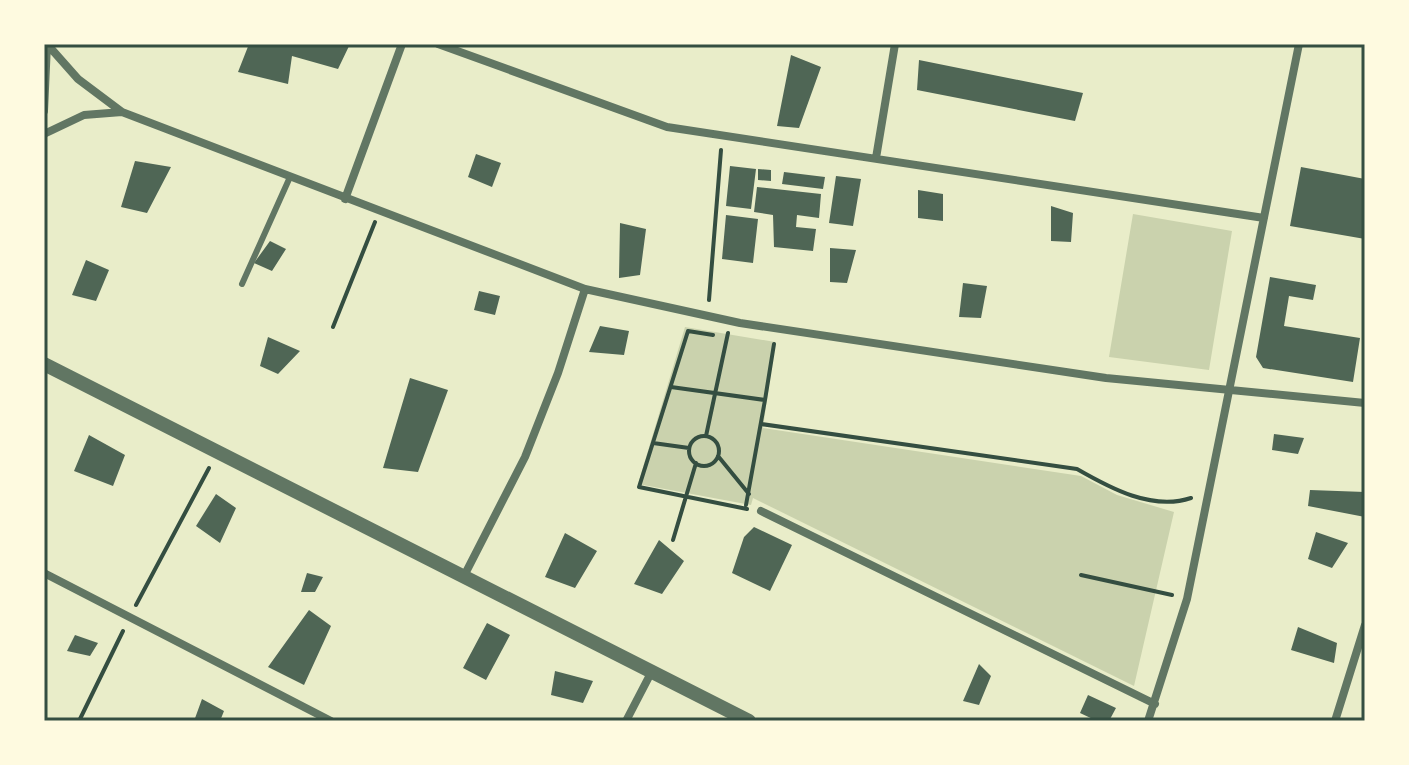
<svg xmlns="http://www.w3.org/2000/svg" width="1409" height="765" font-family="Lato,sans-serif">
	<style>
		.green { fill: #cad2ad }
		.building { fill: #4f6655 }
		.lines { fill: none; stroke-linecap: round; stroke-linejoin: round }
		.path { stroke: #344e41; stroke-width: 4 }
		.service { stroke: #617663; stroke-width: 6 }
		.minor { stroke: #617663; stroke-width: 8 }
		.tertiary { stroke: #617663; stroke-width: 14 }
		.neatline { fill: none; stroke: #344e41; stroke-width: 3 }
	</style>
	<rect width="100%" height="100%" fill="#e9edc9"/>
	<path class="green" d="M 1133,214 L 1232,231 L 1209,370 L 1109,357 Z
		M 685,327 L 775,342 L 763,428 L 1081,476 L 1117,495 L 1174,512 L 1134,686 L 753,498 L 751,505 L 638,484 Z"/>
	<path class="building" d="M 249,44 L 350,44 L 338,69 L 292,56 L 288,84 L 238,72 Z
		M 791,55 L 821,67 L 799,128 L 777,126 Z
		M 919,60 L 1083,93 L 1075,121 L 917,90 Z
		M 476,154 L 501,163 L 492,187 L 468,177 Z
		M 135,161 L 171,167 L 147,213 L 121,207 Z
		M 730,166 L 756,169 L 751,209 L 726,206 Z
		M 1301,167 L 1365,179 L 1365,239 L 1290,226 Z
		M 758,169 L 771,170 L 771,181 L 758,180 Z
		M 784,172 L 825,177 L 823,189 L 782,184 Z
		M 836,176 L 861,179 L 853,226 L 829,223 Z
		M 757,187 L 821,194 L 819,218 L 797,215 L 796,227 L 816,229 L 813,251 L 774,247 L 773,215 L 754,212 Z
		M 918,190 L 943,194 L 943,221 L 918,218 Z
		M 1051,206 L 1073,213 L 1071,242 L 1051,241 Z
		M 726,215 L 758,219 L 753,263 L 722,259 Z
		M 620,223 L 646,229 L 640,275 L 619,278 Z
		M 270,241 L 286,249 L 272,271 L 254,263 Z
		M 830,248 L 856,250 L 847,283 L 830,282 Z
		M 86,260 L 109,270 L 96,301 L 72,295 Z
		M 1270,277 L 1316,285 L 1313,300 L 1289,296 L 1284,326 L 1360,338 L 1353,382 L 1263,368 L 1256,357 Z
		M 963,283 L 987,286 L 981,318 L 959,317 Z
		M 479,291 L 500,296 L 495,315 L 474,310 Z
		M 600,326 L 629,331 L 624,355 L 589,352 Z
		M 268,337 L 300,351 L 278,374 L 260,366 Z
		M 410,378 L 448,390 L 418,472 L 383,468 Z
		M 1274,434 L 1304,438 L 1298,454 L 1272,450 Z
		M 89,435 L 125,455 L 113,486 L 74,471 Z
		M 1310,490 L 1365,492 L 1365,517 L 1308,506 Z
		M 216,494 L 236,508 L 220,543 L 196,526 Z
		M 754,527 L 792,545 L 770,591 L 732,573 L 744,537 Z
		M 1316,532 L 1348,543 L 1332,568 L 1308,559 Z
		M 565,533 L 597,551 L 575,588 L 545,577 Z
		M 659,540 L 684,561 L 662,594 L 634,584 Z
		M 307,573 L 323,577 L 315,592 L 301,592 Z
		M 309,610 L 331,626 L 304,685 L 268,667 Z
		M 487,623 L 510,635 L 486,680 L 463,668 Z
		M 1298,627 L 1337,643 L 1334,663 L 1291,650 Z
		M 75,635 L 98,643 L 90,656 L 67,651 Z
		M 979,664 L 991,676 L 979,705 L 963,701 Z
		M 555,671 L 593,681 L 583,703 L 551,695 Z
		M 1088,695 L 1116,708 L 1109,721 L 1097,721 L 1080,713 Z
		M 202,699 L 224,711 L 220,721 L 194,721 Z"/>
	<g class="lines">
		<path class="path" d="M 709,300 L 721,150
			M 333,327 L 375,222
			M 713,335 L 688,331 L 639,487 L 747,509
			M 671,387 L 765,400 L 746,505
			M 765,400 L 774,344
			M 761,424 L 1077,469 C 1110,488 1152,511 1191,498
			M 706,436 L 728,333
			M689 451a15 15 0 1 1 30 0a15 15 0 1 1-30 0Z
			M 653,443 L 689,448
			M 718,456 L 749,494
			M 673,540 L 696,463
			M 1081,575 L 1172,595
			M 136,605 L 209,468
			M 79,721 L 123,631"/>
		<path class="service" d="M 242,284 L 290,177"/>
		<path class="minor" d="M 47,44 L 78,79 L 122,112 L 585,289 L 740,323 L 1106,378 L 1365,403
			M 438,44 L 667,127 L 1264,218
			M 44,111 L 47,44
			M 44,134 L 84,115 L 122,112
			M 876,158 L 895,44
			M 345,199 L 402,44
			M 761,511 L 1155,704
			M 44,573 L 331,721
			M 464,576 L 525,457 L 558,373 L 585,289
			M 626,721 L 652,671
			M 1148,721 L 1187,599 L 1299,44
			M 1335,721 L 1365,625"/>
		<path class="tertiary" d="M 44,364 L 749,721"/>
	</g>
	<rect width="1409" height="765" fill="none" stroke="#fefae0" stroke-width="92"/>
	<rect x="46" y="46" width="1317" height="673" class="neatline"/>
</svg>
